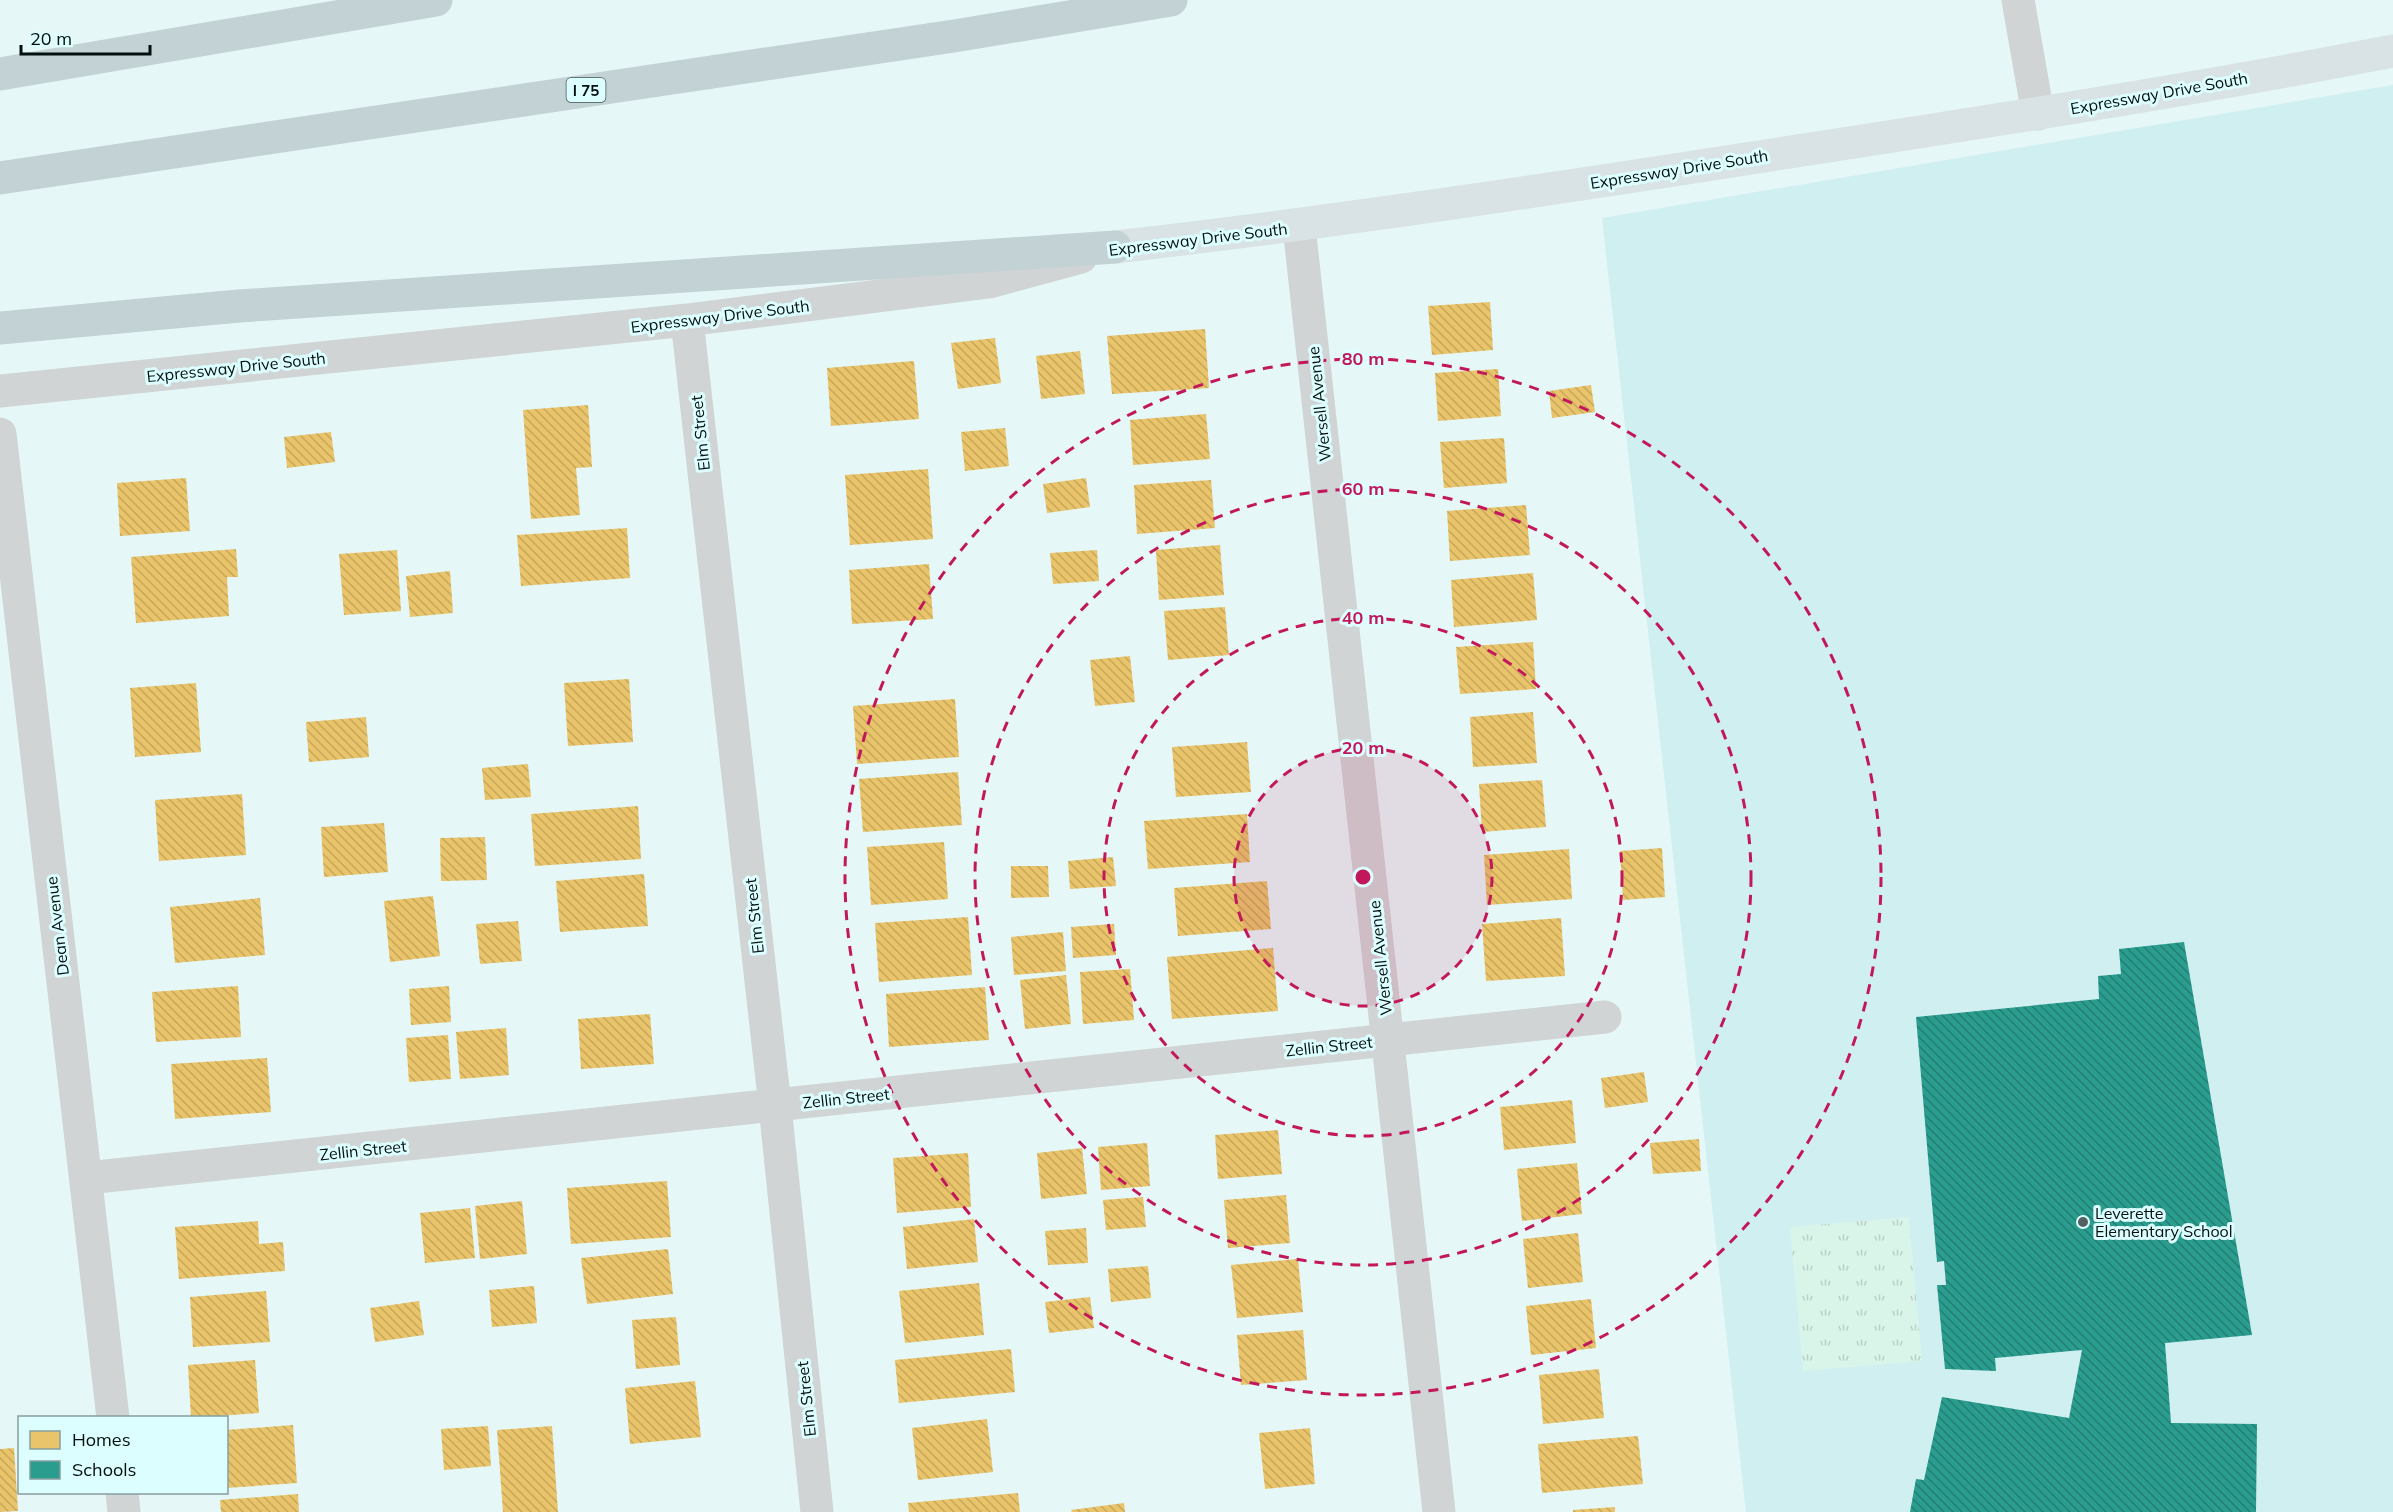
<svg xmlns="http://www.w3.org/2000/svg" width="2393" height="1512" font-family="Mulish,sans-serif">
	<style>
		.built { fill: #d0eff0 }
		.park { fill: url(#park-tufts) }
		.homes { fill: url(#homes-back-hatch) }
		.schools { fill: url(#schools-back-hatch) }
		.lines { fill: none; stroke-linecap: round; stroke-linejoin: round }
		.minor { stroke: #d0d4d4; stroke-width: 33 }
		.major { stroke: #d9e3e5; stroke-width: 33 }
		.highway { stroke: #c2d2d5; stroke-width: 33 }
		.ring { fill: none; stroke: #c2185b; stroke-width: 3; stroke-dasharray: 10 8 }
		.poi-dot { fill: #536060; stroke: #ddfeff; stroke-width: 2 }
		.labels { text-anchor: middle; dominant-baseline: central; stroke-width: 6; stroke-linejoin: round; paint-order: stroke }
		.shield { fill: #ddfeff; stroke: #455757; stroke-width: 1.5 }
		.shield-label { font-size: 15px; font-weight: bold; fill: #040f0f }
		.street-label { font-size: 16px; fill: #040f0f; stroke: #ddfeff }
		.poi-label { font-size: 16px; fill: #040f0f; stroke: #ddfeff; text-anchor: start }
		.centre { fill: #c2185b; stroke: #ddfeff; stroke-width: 3 }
		.ring-label { font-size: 18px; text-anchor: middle; font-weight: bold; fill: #c2185b; stroke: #ddfeff; stroke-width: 6; stroke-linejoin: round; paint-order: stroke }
	</style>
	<defs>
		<pattern id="park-tufts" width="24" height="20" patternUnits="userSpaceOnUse" patternTransform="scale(1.5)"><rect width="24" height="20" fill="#d9f4e9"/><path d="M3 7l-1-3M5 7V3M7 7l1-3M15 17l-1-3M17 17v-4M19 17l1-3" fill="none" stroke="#b9d0c7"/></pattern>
		<pattern id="homes-back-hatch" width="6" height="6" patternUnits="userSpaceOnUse" patternTransform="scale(1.5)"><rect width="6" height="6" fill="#e9c46a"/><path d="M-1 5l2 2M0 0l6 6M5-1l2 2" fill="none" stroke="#c6a75b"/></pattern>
		<pattern id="schools-back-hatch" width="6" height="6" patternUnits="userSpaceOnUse" patternTransform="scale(1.5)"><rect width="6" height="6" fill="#2a9d8f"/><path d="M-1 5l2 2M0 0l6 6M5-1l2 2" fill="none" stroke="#227e73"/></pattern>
	</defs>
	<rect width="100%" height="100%" fill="#e5f7f7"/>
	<path class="built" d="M 2393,85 L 2393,1512 L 1746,1512 L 1602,218 Z"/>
	<path class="park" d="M 1909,1217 L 1922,1361 L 1803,1371 L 1790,1227 Z"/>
	<path class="homes" d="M 1490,302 L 1493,350 L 1432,355 L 1428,306 Z
		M 1205,329 L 1209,388 L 1112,394 L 1107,336 Z
		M 995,338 L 1001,383 L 958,389 L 951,343 Z
		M 1080,351 L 1085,394 L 1041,399 L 1036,356 Z
		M 914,361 L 919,419 L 831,426 L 827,368 Z
		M 1498,369 L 1501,416 L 1438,421 L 1435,373 Z
		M 1591,385 L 1595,412 L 1552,418 L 1549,391 Z
		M 588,405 L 592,467 L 576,468 L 580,515 L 531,519 L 523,410 Z
		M 1206,414 L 1210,459 L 1133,465 L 1130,420 Z
		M 1005,428 L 1009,466 L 965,471 L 961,432 Z
		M 331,432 L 335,462 L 287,468 L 284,437 Z
		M 1504,438 L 1507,483 L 1444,488 L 1440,442 Z
		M 928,469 L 933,539 L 850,545 L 845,475 Z
		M 186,478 L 190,531 L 120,536 L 117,483 Z
		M 1086,478 L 1090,507 L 1047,513 L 1043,484 Z
		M 1211,480 L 1215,528 L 1137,534 L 1134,485 Z
		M 1526,505 L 1530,555 L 1450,561 L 1447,511 Z
		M 627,528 L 630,578 L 521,586 L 517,535 Z
		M 1220,545 L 1224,595 L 1159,600 L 1156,550 Z
		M 236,549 L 238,577 L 227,577 L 229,616 L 136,623 L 131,557 Z
		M 397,550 L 401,611 L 344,615 L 339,554 Z
		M 1097,550 L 1099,581 L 1053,584 L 1050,553 Z
		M 929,564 L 933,619 L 852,624 L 849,570 Z
		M 450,571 L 453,613 L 410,617 L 406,576 Z
		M 1533,573 L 1537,620 L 1454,627 L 1451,580 Z
		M 1225,607 L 1229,655 L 1168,660 L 1164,611 Z
		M 1533,642 L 1536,689 L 1460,694 L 1456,647 Z
		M 1130,656 L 1135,702 L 1095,706 L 1090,660 Z
		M 629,679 L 633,742 L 568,746 L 564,683 Z
		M 196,683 L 201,752 L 135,757 L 130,688 Z
		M 955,699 L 959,757 L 857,764 L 853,706 Z
		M 1533,712 L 1537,763 L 1473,767 L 1470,717 Z
		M 366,717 L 369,757 L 309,762 L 306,722 Z
		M 1247,742 L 1251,792 L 1176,797 L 1172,747 Z
		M 528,764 L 531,797 L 485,800 L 482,768 Z
		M 958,772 L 962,825 L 863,832 L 859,779 Z
		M 1542,780 L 1546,827 L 1482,832 L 1479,784 Z
		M 242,794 L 246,855 L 159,861 L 155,800 Z
		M 638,806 L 641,859 L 535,866 L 531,814 Z
		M 1247,814 L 1250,862 L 1148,869 L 1144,821 Z
		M 384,823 L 388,872 L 324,877 L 321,827 Z
		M 485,837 L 487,880 L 441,881 L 440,838 Z
		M 944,842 L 948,899 L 871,905 L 867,847 Z
		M 1662,848 L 1665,897 L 1623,900 L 1620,851 Z
		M 1569,849 L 1572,899 L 1487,905 L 1484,855 Z
		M 1113,857 L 1116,886 L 1070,889 L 1068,861 Z
		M 1011,866 L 1048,866 L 1049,897 L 1011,898 Z
		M 644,874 L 648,926 L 560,932 L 556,881 Z
		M 1267,881 L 1271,929 L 1178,936 L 1174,888 Z
		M 433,896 L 440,956 L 390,962 L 384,901 Z
		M 260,898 L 265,955 L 175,963 L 170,907 Z
		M 968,917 L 972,975 L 879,982 L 875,923 Z
		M 1561,918 L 1565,976 L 1486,981 L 1482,924 Z
		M 518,921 L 522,961 L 480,964 L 476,924 Z
		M 1114,924 L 1116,955 L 1073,958 L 1071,927 Z
		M 1063,932 L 1066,971 L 1014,975 L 1011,937 Z
		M 1273,948 L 1278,1011 L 1172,1019 L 1167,957 Z
		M 1130,969 L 1134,1020 L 1083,1024 L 1080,972 Z
		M 1066,975 L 1071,1024 L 1025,1029 L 1020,980 Z
		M 238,986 L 241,1037 L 156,1042 L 152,992 Z
		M 449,986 L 451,1022 L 411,1025 L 409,989 Z
		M 985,987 L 989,1040 L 889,1047 L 886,994 Z
		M 650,1014 L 654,1064 L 581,1069 L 578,1019 Z
		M 506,1028 L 509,1075 L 460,1079 L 456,1032 Z
		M 448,1035 L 451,1079 L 409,1082 L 406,1038 Z
		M 267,1058 L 271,1112 L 175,1119 L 171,1064 Z
		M 1644,1072 L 1648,1102 L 1605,1108 L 1601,1078 Z
		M 1572,1100 L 1576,1143 L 1504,1150 L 1500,1107 Z
		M 1278,1130 L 1282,1174 L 1218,1179 L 1215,1135 Z
		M 1699,1139 L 1701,1171 L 1653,1174 L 1650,1143 Z
		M 1147,1143 L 1150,1186 L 1101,1190 L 1098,1147 Z
		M 1082,1148 L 1087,1194 L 1041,1199 L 1037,1153 Z
		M 968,1153 L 971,1207 L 897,1213 L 893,1158 Z
		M 1577,1163 L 1582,1214 L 1522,1221 L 1517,1169 Z
		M 667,1181 L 671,1237 L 571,1244 L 567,1188 Z
		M 1286,1195 L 1290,1243 L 1228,1248 L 1224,1200 Z
		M 1143,1197 L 1146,1227 L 1106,1230 L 1103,1200 Z
		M 522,1201 L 527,1254 L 480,1259 L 475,1206 Z
		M 470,1208 L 475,1258 L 425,1263 L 420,1213 Z
		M 974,1219 L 978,1262 L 907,1269 L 903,1227 Z
		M 258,1221 L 259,1244 L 283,1242 L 285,1271 L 179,1279 L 175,1227 Z
		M 1086,1228 L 1088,1263 L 1048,1265 L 1045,1231 Z
		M 1578,1233 L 1583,1282 L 1528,1288 L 1523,1239 Z
		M 668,1249 L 673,1294 L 587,1304 L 581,1258 Z
		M 1298,1259 L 1303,1312 L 1237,1318 L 1231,1265 Z
		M 1148,1266 L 1151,1298 L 1111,1302 L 1108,1269 Z
		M 979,1283 L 984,1335 L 905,1343 L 899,1291 Z
		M 534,1286 L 537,1323 L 492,1327 L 489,1290 Z
		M 266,1291 L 270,1342 L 193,1347 L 190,1297 Z
		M 1090,1297 L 1094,1328 L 1049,1333 L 1045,1302 Z
		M 1591,1299 L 1596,1348 L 1531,1355 L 1526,1306 Z
		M 419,1301 L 424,1335 L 375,1342 L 370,1308 Z
		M 676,1317 L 680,1365 L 636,1369 L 632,1320 Z
		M 1303,1330 L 1307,1380 L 1241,1385 L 1237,1335 Z
		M 1011,1349 L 1015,1392 L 899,1403 L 895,1360 Z
		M 255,1360 L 259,1413 L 191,1418 L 188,1365 Z
		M 1599,1369 L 1604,1418 L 1543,1424 L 1539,1375 Z
		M 695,1381 L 701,1437 L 630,1444 L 625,1388 Z
		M 987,1419 L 993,1472 L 918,1480 L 912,1428 Z
		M 293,1425 L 297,1483 L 226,1488 L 226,1430 Z
		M 488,1426 L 491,1466 L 444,1470 L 441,1429 Z
		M 552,1426 L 558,1512 L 503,1512 L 497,1430 Z
		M 1310,1428 L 1315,1484 L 1265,1489 L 1259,1433 Z
		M 1638,1436 L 1643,1484 L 1542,1493 L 1538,1444 Z
		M 14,1448 L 18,1511 L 0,1512 L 0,1449 Z
		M 1018,1493 L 1020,1512 L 909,1512 L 908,1503 Z
		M 298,1494 L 299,1512 L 221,1512 L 220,1500 Z
		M 1124,1503 L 1125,1512 L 1072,1512 L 1071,1510 Z
		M 1615,1507 L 1615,1512 L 1573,1512 L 1573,1510 Z"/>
	<path class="schools" d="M 2184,942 L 2252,1335 L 2165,1343 L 2171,1423 L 2257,1424 L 2256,1512 L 1910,1512 L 1916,1479 L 1924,1480 L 1942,1397 L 2069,1418 L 2082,1350 L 1995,1358 L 1996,1371 L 1945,1369 L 1937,1285 L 1946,1285 L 1944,1261 L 1937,1262 L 1916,1017 L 2099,999 L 2098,976 L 2121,974 L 2119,949 Z"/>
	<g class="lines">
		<path class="minor" d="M 2018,0 L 2038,114
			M 1299,226 L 1439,1512
			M 687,320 L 775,1106 L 817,1512
			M 0,391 L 687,320 L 989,282 L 1081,257
			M 0,434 L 113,1418
			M 87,1178 L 1605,1017
			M 122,1492 L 124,1512"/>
		<path class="major" d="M 1115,247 C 1334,222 1553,189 1771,155 C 1979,123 2187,91 2393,51"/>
		<path class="highway" d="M 0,74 L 436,0
			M 0,178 L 954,36 L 1171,0
			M 0,328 L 239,306 L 1115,247"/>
	</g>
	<circle cx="1363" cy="877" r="129" fill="#c2185b" fill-opacity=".12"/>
	<g class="ring">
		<circle cx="1363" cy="877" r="129"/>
		<circle cx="1363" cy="877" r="259"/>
		<circle cx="1363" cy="877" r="388"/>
		<circle cx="1363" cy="877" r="518"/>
	</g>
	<circle class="poi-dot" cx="2083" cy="1222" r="6"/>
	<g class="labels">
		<rect class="shield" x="566.5" y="78" width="39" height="24" rx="4.5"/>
		<g class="shield-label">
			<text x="586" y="90">I 75</text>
		</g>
		<g class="street-label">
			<text transform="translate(2159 93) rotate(-10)">Expressway Drive South</text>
			<text transform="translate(1679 169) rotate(-9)">Expressway Drive South</text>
			<text transform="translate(1198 239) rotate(-7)">Expressway Drive South</text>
			<text transform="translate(720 316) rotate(-7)">Expressway Drive South</text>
			<text transform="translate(236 367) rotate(-6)">Expressway Drive South</text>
			<text transform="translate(1319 404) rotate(-96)">Wersell Avenue</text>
			<text transform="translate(700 433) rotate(-96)">Elm Street</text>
			<text transform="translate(754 916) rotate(-96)">Elm Street</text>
			<text transform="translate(57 926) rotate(-97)">Dean Avenue</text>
			<text transform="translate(1380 958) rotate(-96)">Wersell Avenue</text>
			<text transform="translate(1329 1046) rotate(-6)">Zellin Street</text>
			<text transform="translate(846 1098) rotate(-6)">Zellin Street</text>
			<text transform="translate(363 1150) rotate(-6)">Zellin Street</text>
			<text transform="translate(806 1399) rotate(-96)">Elm Street</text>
		</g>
		<g class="poi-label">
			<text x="2095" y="1213">Leverette<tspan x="2095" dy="18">Elementary School</tspan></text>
		</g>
	</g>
	<circle cx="1363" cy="877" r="9" class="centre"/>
	<g class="ring-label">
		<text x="1363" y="365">80 m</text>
		<text x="1363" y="495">60 m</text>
		<text x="1363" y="624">40 m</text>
		<text x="1363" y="754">20 m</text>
	</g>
	<rect x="18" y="1416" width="210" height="78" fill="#ddfeff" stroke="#869e9f" stroke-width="1.5"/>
	<rect x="30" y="1431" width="30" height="18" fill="#e9c46a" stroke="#869e9f" stroke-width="1.5"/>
	<text x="72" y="1446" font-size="18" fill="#040f0f">Homes</text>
	<rect x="30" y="1461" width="30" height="18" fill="#2a9d8f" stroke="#869e9f" stroke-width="1.5"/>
	<text x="72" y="1476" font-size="18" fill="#040f0f">Schools</text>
	<path d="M21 45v9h129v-9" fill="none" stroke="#040f0f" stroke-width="3"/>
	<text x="30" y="45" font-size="18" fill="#040f0f" stroke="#ddfeff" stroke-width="4.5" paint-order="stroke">20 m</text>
</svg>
